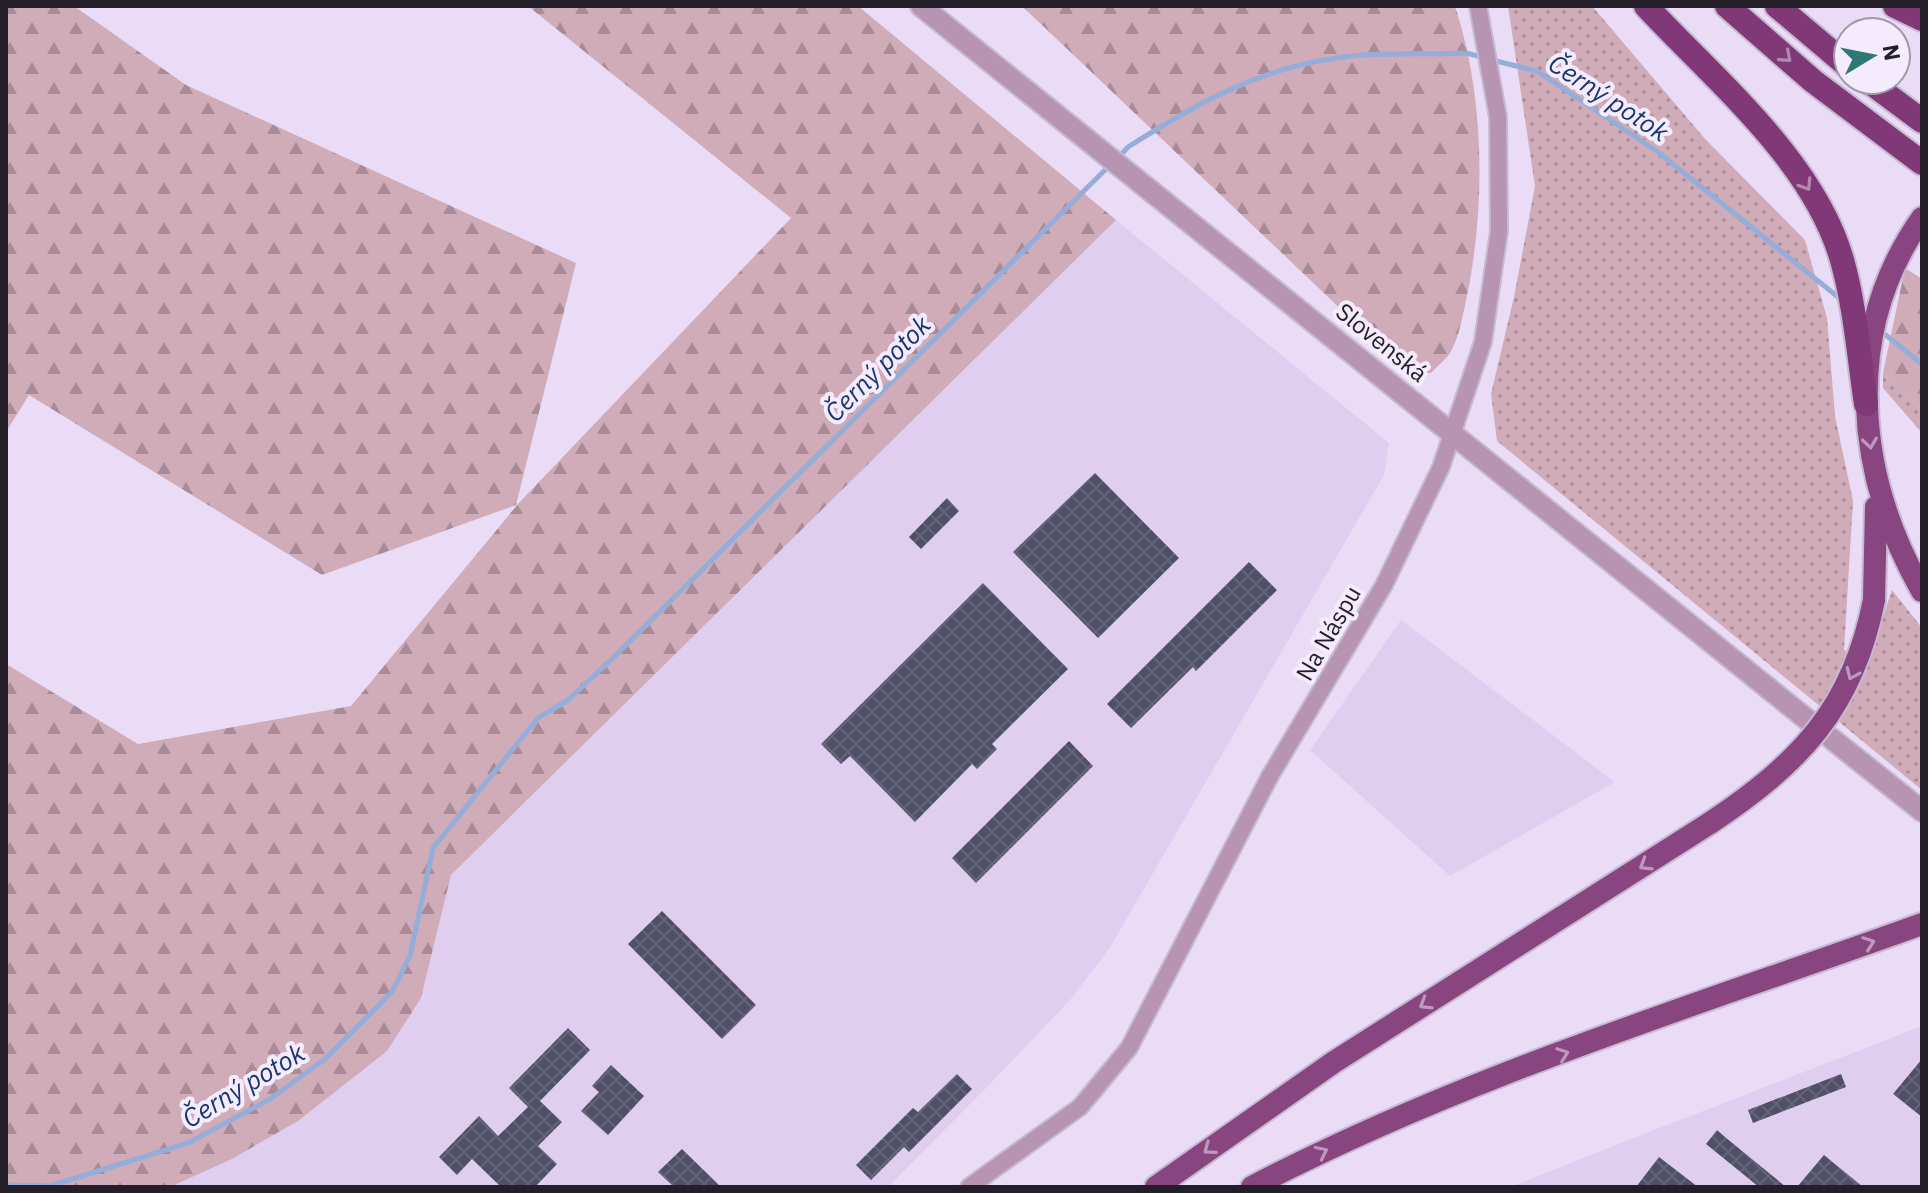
<svg xmlns="http://www.w3.org/2000/svg" width="1928" height="1193" font-family="'IBM Plex Sans',sans-serif">
	<style>
		.built { fill: #e0cef0 }
		.grass { fill: url(#grass-dots) }
		.forest { fill: url(#forest-firs) }
		.lines { fill: none; stroke-linecap: round; stroke-linejoin: round }
		.stream { stroke: #95add9; stroke-width: 5 }
		.building { fill: url(#building-cross-hatch) }
		.minor-casing { stroke: #c6b9d2; stroke-width: 20 }
		.tertiary-casing { stroke: #c6b9d2; stroke-width: 24 }
		.trunk-casing { stroke: #c6b9d2; stroke-width: 26 }
		.motorway-casing { stroke: #c6b9d2; stroke-width: 28 }
		.minor { stroke: #b794b1; stroke-width: 16 }
		.tertiary { stroke: #b794b1; stroke-width: 20 }
		.trunk { stroke: #88457f; stroke-width: 22 }
		.motorway { stroke: #803877; stroke-width: 24 }
		.trunk-bridge-casing { stroke: #c6b9d2; stroke-width: 26; stroke-linecap: butt }
		.trunk-bridge { stroke: #88457f; stroke-width: 22 }
		.oneway { stroke: #b489b3 }
		.oneway2 { stroke: #be98be }
		.labels { text-anchor: middle; dominant-baseline: central; stroke-width: 8; stroke-linejoin: round; paint-order: stroke }
		.street-label { font-size: 24px; fill: #231e28; stroke: #f4ebfc }
		.water-label { font-size: 26px; font-style: italic; fill: #1b366c; stroke: #f4ebfc }
	</style>
	<defs>
		<pattern id="grass-dots" width="8" height="8" patternUnits="userSpaceOnUse" patternTransform="scale(2)"><rect width="8" height="8" fill="#d0abb8"/><path d="M2 2h.1M6 6h.1" fill="none" stroke="#a88b96" stroke-width="1.8" stroke-linecap="round"/></pattern>
		<pattern id="forest-firs" width="22" height="20" patternUnits="userSpaceOnUse" patternTransform="scale(2)"><rect width="22" height="20" fill="#d0abb8"/><path d="M5 1l3.5 6h-7zM16 11l3.5 6h-7z" fill="#a88b96"/></pattern>
		<pattern id="building-cross-hatch" width="8" height="8" patternUnits="userSpaceOnUse" patternTransform="scale(2)"><rect width="8" height="8" fill="#4f4f68"/><path d="M0 0l8 8M0 8l8-8" fill="none" stroke="#656579"/></pattern>
	</defs>
	<rect width="100%" height="100%" fill="#eadbf7"/>
	<path class="built" d="M 1116,220 L 1389,443 L 1384,475 L 1109,949 L 1070,1000 L 990,1084 L 888,1187 L 170,1187 L 232,1159 L 298,1121 L 421,998 L 451,875 Z
		M 1401,620 L 1615,782 L 1450,876 L 1310,750 Z
		M 1922,1026 L 1922,1187 L 1510,1187 L 1649,1132 Z"/>
	<path class="grass" d="M 1508,6 L 1592,6 L 1706,140 L 1805,240 L 1827,318 L 1835,416 L 1853,501 L 1844,650 L 1867,665 L 1892,590 L 1922,628 L 1922,790 L 1497,441 L 1491,394 L 1514,297 L 1535,186 Z
		M 1883,373 L 1922,411 L 1922,433 L 1883,388 Z"/>
	<path class="forest" d="M 6,6 L 74,6 L 186,85 L 576,263 L 516,505 L 322,575 L 29,395 L 6,432 Z
		M 528,6 L 858,6 L 1116,220 L 451,875 L 421,998 L 387,1051 L 298,1121 L 232,1159 L 170,1187 L 6,1187 L 6,664 L 138,744 L 351,706 L 518,504 L 791,218 Z
		M 1022,6 L 1455,6 C 1486,100 1486,214 1464,310 C 1461,323 1457,344 1448,356 C 1443,362 1436,367 1431,373 L 1408,373 Z
		M 1905,268 L 1922,279 L 1922,411 L 1883,373 Z"/>
	<g class="lines">
		<path class="stream" d="M 1492,60 L 1537,71 L 1658,152 L 1843,301
			M 1118,158 L 1128,147 C 1193,106 1253,71 1330,59 C 1373,51 1421,55 1466,53 L 1482,57
			M 1882,332 L 1922,364
			M 6,1185 L 50,1186 L 188,1143 L 270,1099 L 325,1059 L 392,992 L 410,956 L 433,848 L 538,718 L 568,700 L 613,658 L 1110,165"/>
	</g>
	<path class="building" d="M 1095,473 L 1179,558 L 1098,638 L 1013,552 Z
		M 947,498 L 959,511 L 921,549 L 909,537 Z
		M 1249,562 L 1277,590 L 1196,671 L 1193,667 L 1131,728 L 1107,704 Z
		M 983,583 L 1068,669 L 992,744 L 997,749 L 977,769 L 972,764 L 915,822 L 850,756 L 841,764 L 821,744 Z
		M 1069,741 L 1093,766 L 976,883 L 952,858 Z
		M 662,911 L 756,1005 L 722,1039 L 628,944 Z
		M 568,1028 L 590,1050 L 540,1101 L 562,1122 L 538,1146 L 557,1164 L 535,1187 L 501,1187 L 472,1159 L 457,1175 L 439,1157 L 479,1116 L 498,1136 L 528,1107 L 509,1088 Z
		M 1922,1059 L 1922,1117 L 1893,1094 Z
		M 611,1065 L 644,1096 L 608,1135 L 581,1111 L 599,1092 L 592,1086 Z
		M 957,1074 L 972,1089 L 909,1152 L 904,1147 L 871,1180 L 856,1165 L 913,1108 L 918,1112 Z
		M 1841,1074 L 1846,1087 L 1753,1123 L 1748,1110 Z
		M 1717,1130 L 1725,1137 L 1786,1187 L 1759,1187 L 1706,1144 Z
		M 682,1149 L 721,1187 L 674,1187 L 658,1172 Z
		M 1824,1155 L 1863,1187 L 1797,1187 Z
		M 1659,1157 L 1698,1187 L 1636,1187 Z"/>
	<g class="lines">
		<defs>
			<path id="minor" d="M 969,1187 L 1080,1107 L 1129,1048 L 1270,776 L 1384,585 L 1441,467 L 1483,342 L 1499,231 L 1498,117 L 1478,6"/>
			<path id="tertiary" d="M 921,6 L 1809,721
				M 1832,739 L 1922,811"/>
			<path id="trunk" d="M 1922,218 C 1841,332 1856,475 1922,591
				M 1874,600 L 1876,507
				M 1156,1187 L 1334,1062 L 1710,823
				M 1252,1187 C 1464,1076 1698,1005 1922,924"/>
			<path id="motorway" d="M 1646,6 C 1714,79 1814,161 1842,260 C 1855,306 1859,357 1866,404
				M 1727,6 L 1813,81 L 1922,163
				M 1777,6 L 1848,66
				M 1895,6 L 1922,19
				M 1867,80 L 1922,121"/>
		</defs>
		<use href="#minor" class="minor-casing"/>
		<use href="#tertiary" class="tertiary-casing"/>
		<use href="#trunk" class="trunk-casing"/>
		<use href="#motorway" class="motorway-casing"/>
		<use href="#minor" class="minor"/>
		<use href="#tertiary" class="tertiary"/>
		<use href="#trunk" class="trunk"/>
		<use href="#motorway" class="motorway"/>
		<defs>
			<path id="trunk-bridge" d="M 1710,823 C 1800,763 1853,708 1874,600"/>
		</defs>
		<use href="#trunk-bridge" class="trunk-bridge-casing"/>
		<use href="#trunk-bridge" class="trunk-bridge"/>
	</g>
	<defs><path id="oneway-chevron" d="M-2-3.5L2.5 0L-2 3.5" fill="none" stroke-width="1.6" stroke-linecap="round" stroke-linejoin="round" transform="scale(2)"/></defs>
	<g class="oneway">
		<use href="#oneway-chevron" transform="translate(1786 57) rotate(41)"/>
		<use href="#oneway-chevron" transform="translate(1806 185) rotate(58)"/>
	</g>
	<g class="oneway2">
		<use href="#oneway-chevron" transform="translate(1870 443) rotate(82)"/>
		<use href="#oneway-chevron" transform="translate(1852 674) rotate(114)"/>
		<use href="#oneway-chevron" transform="translate(1645 865) rotate(148)"/>
		<use href="#oneway-chevron" transform="translate(1869 943) rotate(-20)"/>
		<use href="#oneway-chevron" transform="translate(1425 1004) rotate(148)"/>
		<use href="#oneway-chevron" transform="translate(1563 1054) rotate(-20)"/>
		<use href="#oneway-chevron" transform="translate(1209 1149) rotate(144)"/>
		<use href="#oneway-chevron" transform="translate(1322 1152) rotate(-26)"/>
	</g>
	<g class="labels">
		<g class="street-label">
			<text transform="translate(1382 342) rotate(39)">Slovenská</text>
			<text transform="translate(1328 633) rotate(-60)">Na Náspu</text>
		</g>
		<g class="water-label">
			<text transform="translate(1609 97) rotate(33)">Černý potok</text>
			<text transform="translate(877 368) rotate(-45)">Černý potok</text>
			<text transform="translate(243 1085) rotate(-31)">Černý potok</text>
		</g>
	</g>
	<rect width="1928" height="1193" fill="none" stroke="#231e28" stroke-width="16"/>
	<g transform="translate(1872 56) rotate(80)"><circle r="38" fill="#f4ebfc" stroke="#a099a7" stroke-width="2"/>
	<path d="M0-6L14 30L0 20L-14 30Z" fill="#2f7875"/>
	<text y="-12" font-size="22" font-weight="bold" text-anchor="middle" fill="#231e28">N</text>
	</g>
</svg>
